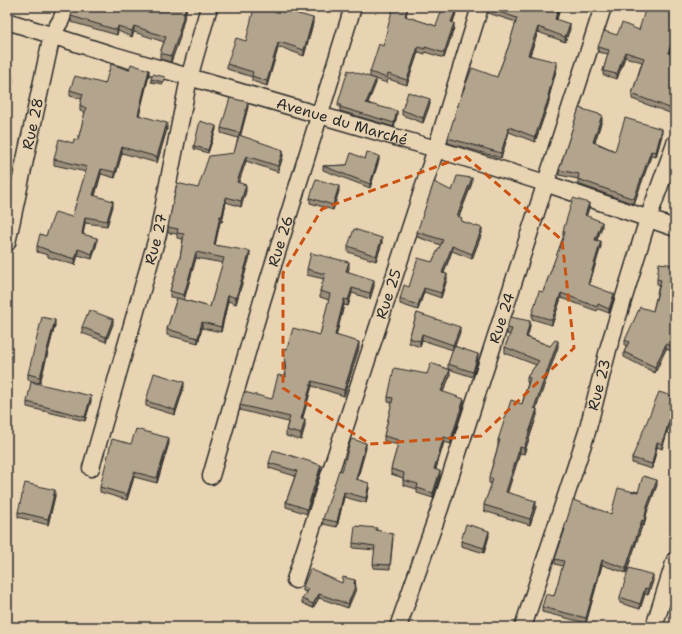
<svg xmlns="http://www.w3.org/2000/svg" width="682" height="634" font-family="'Shantell Sans',sans-serif">
	<style>
		.lines { fill: none; stroke-linecap: round; stroke-linejoin: round }
		.street-casing { stroke: #2b2b2b; stroke-width: 19 }
		.street { stroke: #e8d4b2; stroke-width: 16 }
		.wall { fill: #9a8d79; stroke: #2b2b2b; fill-rule: evenodd }
		.shaded-wall { fill: #7d7363; stroke: #2b2b2b }
		.building { fill: #b3a48d; stroke: #2b2b2b }
		.marked { fill: none; stroke: #cc5211; stroke-width: 3; stroke-dasharray: 8 5; stroke-linejoin: round }
		.labels { text-anchor: middle; dominant-baseline: central; stroke-width: 3; stroke-linejoin: round; paint-order: stroke }
		.street-label { font-size: 15px; fill: #2b2b2b; stroke: #e8d4b2 }
	</style>
	<rect width="100%" height="100%" fill="#e8d4b2"/>
	<filter id="ink" filterUnits="userSpaceOnUse"><feTurbulence type="fractalNoise" baseFrequency=".025" numOctaves="2"/><feDisplacementMap in="SourceGraphic" scale="8" xChannelSelector="R" yChannelSelector="G"/><feConvolveMatrix kernelMatrix="1 2 1 2 8 2 1 2 1" color-interpolation-filters="sRGB"/></filter>
	<g filter="url(#ink)">
		<g class="lines">
			<defs>
				<g id="street">
					<path id="s1" d="M 7,21 L 110,54 L 436,149 L 545,183 L 675,228"/>
					<path id="s2" d="M 7,243 L 52,35 L 61,20 L 66,7"/>
					<path id="s3" d="M 91,468 L 158,234 L 189,78 L 209,7"/>
					<path id="s4" d="M 211,476 L 262,301 L 353,7"/>
					<path id="s5" d="M 295,580 L 436,149 L 480,7"/>
					<path id="s6" d="M 398,627 L 440,508 L 603,7"/>
					<path id="s7" d="M 523,627 L 587,432 L 609,346 L 648,219 L 675,143"/>
					<path d="M 654,627 L 675,560"/>
				</g>
			</defs>
			<use href="#street" class="street-casing"/>
			<use href="#street" class="street"/>
		</g>
		<path class="wall" d="M 74,7 L 187,7 L 180,34 L 180,37 L 171,62 L 160,59 L 160,53 L 164,42 L 134,32 L 132,37 L 118,31 L 117,35 L 71,22 L 71,16 Z
			M 276,7 L 298,7 L 296,13 L 313,23 L 304,56 L 280,47 L 279,49 L 278,48 L 267,86 L 252,81 L 252,77 L 227,69 L 227,64 L 246,41 L 268,11 Z
			M 408,7 L 406,17 L 436,26 L 458,7 L 453,22 L 454,28 L 444,58 L 425,52 L 425,54 L 418,52 L 407,85 L 388,79 L 387,83 L 375,79 L 376,83 L 368,103 L 397,115 L 394,127 L 340,111 L 340,108 L 338,106 L 338,103 L 370,77 L 370,72 L 383,46 Z
			M 488,7 L 560,7 L 557,20 L 570,29 L 565,42 L 538,32 L 530,55 L 557,67 L 549,97 L 549,102 L 535,142 L 509,132 L 501,158 L 448,143 L 448,138 L 497,77 L 509,45 L 516,22 L 488,13 Z
			M 675,7 L 675,38 L 670,53 L 673,93 L 675,93 L 675,115 L 632,99 L 632,94 L 642,62 L 625,57 L 617,79 L 603,75 L 603,71 L 608,54 L 598,52 L 598,47 L 617,35 L 639,30 Z
			M 149,75 L 139,115 L 167,129 L 157,163 L 122,153 L 115,178 L 101,174 L 95,196 L 113,206 L 107,226 L 85,223 L 83,234 L 97,243 L 92,259 L 78,255 L 75,265 L 48,257 L 48,255 L 37,252 L 37,246 L 46,236 L 72,217 L 86,172 L 54,165 L 54,159 L 73,143 L 78,140 L 85,113 L 80,111 L 80,105 L 82,99 L 70,96 L 70,90 Z
			M 151,79 L 165,80 L 163,84 L 151,82 Z
			M 430,104 L 423,123 L 402,115 L 402,110 Z
			M 248,107 L 240,136 L 283,156 L 278,172 L 246,161 L 238,183 L 246,191 L 241,207 L 226,202 L 222,222 L 220,222 L 215,245 L 250,256 L 236,304 L 228,301 L 221,332 L 202,328 L 198,343 L 167,335 L 167,329 L 177,298 L 170,297 L 170,291 L 180,258 L 183,239 L 177,238 L 177,234 L 168,233 L 168,227 L 198,188 L 234,153 L 238,138 L 221,133 L 221,128 ZM 196,258 L 223,263 L 210,307 L 184,300 Z
			M 602,120 L 595,142 L 615,151 L 662,135 L 656,157 L 651,156 L 634,204 L 578,184 L 578,179 L 559,175 L 559,170 Z
			M 216,129 L 208,153 L 194,149 L 194,146 Z
			M 365,159 L 379,160 L 370,188 L 323,170 L 323,166 L 347,165 Z
			M 675,164 L 675,178 L 673,178 L 673,171 Z
			M 472,183 L 459,217 L 462,221 L 482,233 L 472,259 L 452,251 L 444,273 L 447,279 L 441,298 L 424,292 L 418,310 L 400,304 L 400,299 L 409,287 L 432,262 L 441,245 L 417,237 L 417,232 L 452,191 Z
			M 339,191 L 333,210 L 310,203 L 310,198 Z
			M 589,208 L 586,216 L 602,227 L 597,240 L 601,246 L 589,285 L 614,299 L 609,313 L 598,309 L 597,311 L 561,298 L 552,325 L 532,319 L 532,314 L 543,292 L 564,236 L 563,236 L 563,231 Z
			M 382,243 L 376,261 L 348,252 L 348,246 Z
			M 675,265 L 675,352 L 666,349 L 655,373 L 624,357 L 624,352 L 627,346 L 625,346 L 625,340 L 653,311 L 659,285 L 657,284 L 657,279 Z
			M 349,268 L 348,272 L 374,286 L 370,299 L 352,293 L 348,306 L 344,305 L 336,335 L 359,348 L 344,396 L 312,386 L 302,419 L 305,426 L 301,440 L 286,436 L 286,430 L 288,422 L 240,410 L 240,405 L 272,399 L 285,377 L 284,349 L 287,349 L 320,335 L 329,300 L 320,297 L 320,291 L 324,279 L 307,275 L 307,269 Z
			M 417,313 L 460,332 L 455,346 L 478,359 L 473,377 L 448,369 L 448,364 L 453,350 L 422,340 L 420,347 L 409,343 L 409,338 Z
			M 113,324 L 106,342 L 82,333 L 82,327 Z
			M 55,325 L 40,383 L 28,380 L 28,374 Z
			M 530,327 L 527,337 L 550,346 L 558,347 L 540,397 L 536,409 L 537,415 L 524,454 L 520,453 L 507,493 L 536,507 L 530,525 L 484,511 L 484,505 L 492,484 L 489,483 L 489,477 L 498,446 L 498,440 L 522,404 L 528,383 L 527,382 L 527,377 L 536,365 L 505,353 L 505,347 L 510,335 L 507,334 L 507,328 Z
			M 427,374 L 450,376 L 443,392 L 464,404 L 451,444 L 444,442 L 436,469 L 440,476 L 433,498 L 417,493 L 417,489 L 403,485 L 403,478 L 391,474 L 391,469 L 398,445 L 384,441 L 384,436 L 392,403 L 388,402 L 388,397 Z
			M 184,387 L 175,415 L 146,406 L 146,401 Z
			M 675,397 L 675,405 L 671,415 L 671,420 L 662,449 L 657,447 L 652,469 L 632,463 L 632,458 Z
			M 91,401 L 85,421 L 27,407 L 27,402 Z
			M 169,443 L 157,483 L 134,477 L 127,500 L 100,492 L 100,487 L 131,444 Z
			M 366,448 L 357,480 L 369,488 L 366,503 L 344,497 L 337,527 L 323,524 L 323,519 L 342,471 Z
			M 269,463 L 321,470 L 307,514 L 286,507 L 286,502 L 295,476 L 269,468 Z
			M 657,485 L 647,512 L 644,526 L 642,526 L 626,573 L 602,565 L 586,623 L 542,612 L 542,607 L 554,596 L 563,566 L 555,564 L 555,559 L 564,534 L 564,529 L 611,514 L 634,492 L 638,492 Z
			M 55,496 L 48,525 L 18,517 L 18,512 Z
			M 377,530 L 393,538 L 390,569 L 373,568 L 375,550 L 353,548 L 353,543 Z
			M 489,536 L 484,553 L 461,546 L 461,541 Z
			M 355,580 L 356,589 L 348,608 L 319,598 L 313,608 L 302,603 L 302,599 L 306,592 L 303,591 L 303,587 L 342,583 Z
			M 653,581 L 648,595 L 645,594 L 640,609 L 620,603 L 620,597 Z"/>
		<path class="shaded-wall" d="M 186,7 L 187,7 L 180,34 L 180,37 L 171,62 L 171,56 Z
			M 297,7 L 298,7 L 295,18 L 295,13 Z
			M 457,7 L 458,7 L 451,27 L 451,22 Z
			M 559,7 L 560,7 L 555,24 L 555,19 Z
			M 313,18 L 313,23 L 304,56 L 304,50 Z
			M 454,23 L 454,28 L 444,58 L 444,53 Z
			M 570,24 L 570,29 L 565,42 L 565,37 Z
			M 118,26 L 118,31 L 117,35 L 117,30 Z
			M 134,26 L 134,32 L 132,37 L 132,31 Z
			M 538,27 L 538,32 L 528,60 L 528,55 Z
			M 675,33 L 675,38 L 668,58 L 668,53 Z
			M 278,43 L 278,48 L 267,86 L 267,81 Z
			M 418,47 L 418,52 L 407,85 L 407,80 Z
			M 625,52 L 625,57 L 617,79 L 617,74 Z
			M 557,62 L 557,67 L 548,101 L 548,96 Z
			M 149,70 L 149,75 L 138,120 L 138,115 Z
			M 13,78 L 13,83 L 7,103 L 7,98 Z
			M 376,79 L 376,83 L 366,107 L 366,103 Z
			M 675,82 L 675,87 L 672,97 L 672,92 Z
			M 549,97 L 549,102 L 535,142 L 535,137 Z
			M 430,99 L 430,104 L 423,123 L 423,118 Z
			M 248,102 L 248,107 L 240,138 L 240,133 Z
			M 397,111 L 397,115 L 394,127 L 394,123 Z
			M 602,115 L 602,120 L 593,147 L 593,142 Z
			M 167,123 L 167,129 L 157,163 L 157,157 Z
			M 11,124 L 11,129 L 7,144 L 7,139 Z
			M 216,126 L 216,129 L 208,153 L 208,150 Z
			M 509,127 L 509,132 L 501,158 L 501,153 Z
			M 662,129 L 662,135 L 656,157 L 656,152 Z
			M 122,147 L 122,153 L 115,178 L 115,172 Z
			M 283,150 L 283,156 L 278,172 L 278,166 Z
			M 651,151 L 651,156 L 634,204 L 634,199 Z
			M 246,156 L 246,161 L 237,188 L 237,182 Z
			M 379,156 L 379,160 L 370,188 L 370,184 Z
			M 101,169 L 101,174 L 93,201 L 93,195 Z
			M 472,178 L 472,183 L 457,221 L 457,216 Z
			M 246,185 L 246,191 L 241,207 L 241,201 Z
			M 339,186 L 339,191 L 333,210 L 333,205 Z
			M 226,197 L 226,202 L 222,222 L 222,216 Z
			M 113,201 L 113,206 L 107,226 L 107,221 Z
			M 589,203 L 589,208 L 585,220 L 585,215 Z
			M 220,216 L 220,222 L 214,250 L 214,245 Z
			M 85,217 L 85,223 L 82,239 L 82,234 Z
			M 602,222 L 602,227 L 595,244 L 595,240 Z
			M 482,228 L 482,233 L 472,259 L 472,254 Z
			M 97,238 L 97,243 L 92,259 L 92,254 Z
			M 382,238 L 382,243 L 376,261 L 376,256 Z
			M 601,241 L 601,246 L 588,289 L 588,284 Z
			M 452,246 L 452,251 L 442,278 L 442,273 Z
			M 78,249 L 78,255 L 75,265 L 75,259 Z
			M 250,251 L 250,256 L 236,304 L 236,298 Z
			M 196,252 L 196,258 L 184,300 L 184,295 Z
			M 349,262 L 349,268 L 346,277 L 346,271 Z
			M 447,274 L 447,279 L 441,298 L 441,293 Z
			M 374,280 L 374,286 L 370,299 L 370,293 Z
			M 352,288 L 352,293 L 348,306 L 348,300 Z
			M 424,288 L 424,292 L 418,310 L 418,305 Z
			M 561,293 L 561,298 L 552,325 L 552,320 Z
			M 614,294 L 614,299 L 609,313 L 609,309 Z
			M 228,295 L 228,301 L 221,332 L 221,327 Z
			M 344,299 L 344,305 L 335,341 L 335,335 Z
			M 113,319 L 113,324 L 106,342 L 106,337 Z
			M 55,320 L 55,325 L 40,383 L 40,377 Z
			M 530,321 L 530,327 L 526,343 L 526,337 Z
			M 202,322 L 202,328 L 198,343 L 198,338 Z
			M 460,327 L 460,332 L 453,350 L 453,345 Z
			M 422,334 L 422,340 L 420,347 L 420,341 Z
			M 558,341 L 558,347 L 540,397 L 534,414 L 534,408 L 540,391 Z
			M 359,342 L 359,348 L 344,396 L 344,390 Z
			M 666,344 L 666,349 L 655,373 L 655,367 Z
			M 478,354 L 478,359 L 473,377 L 473,372 Z
			M 450,370 L 450,376 L 441,396 L 441,391 Z
			M 312,381 L 312,386 L 301,424 L 301,419 Z
			M 184,382 L 184,387 L 175,415 L 175,410 Z
			M 91,396 L 91,401 L 85,421 L 85,417 Z
			M 464,399 L 464,404 L 451,444 L 451,439 Z
			M 675,400 L 675,405 L 669,419 L 669,414 Z
			M 537,409 L 537,415 L 524,454 L 524,448 Z
			M 671,415 L 671,420 L 662,449 L 662,444 Z
			M 305,420 L 305,426 L 301,440 L 301,434 Z
			M 9,421 L 9,426 L 7,432 L 7,427 Z
			M 444,437 L 444,442 L 434,474 L 434,469 Z
			M 169,438 L 169,443 L 157,483 L 157,478 Z
			M 657,442 L 657,447 L 652,469 L 652,464 Z
			M 366,443 L 366,448 L 356,484 L 356,479 Z
			M 520,447 L 520,453 L 506,498 L 506,492 Z
			M 321,465 L 321,470 L 307,514 L 307,509 Z
			M 440,471 L 440,476 L 433,498 L 433,493 Z
			M 134,472 L 134,477 L 127,500 L 127,495 Z
			M 657,480 L 657,485 L 647,512 L 644,526 L 644,521 L 647,507 Z
			M 369,483 L 369,488 L 366,503 L 366,498 Z
			M 55,490 L 55,496 L 48,525 L 48,519 Z
			M 344,492 L 344,497 L 337,527 L 337,522 Z
			M 536,501 L 536,507 L 530,525 L 530,519 Z
			M 642,520 L 642,526 L 626,573 L 626,568 Z
			M 489,531 L 489,536 L 484,553 L 484,548 Z
			M 602,560 L 602,565 L 586,623 L 586,618 Z
			M 653,575 L 653,581 L 648,595 L 648,589 Z
			M 355,580 L 356,589 L 348,608 L 348,604 Z
			M 645,588 L 645,594 L 640,609 L 640,604 Z
			M 319,594 L 319,598 L 313,608 L 313,604 Z"/>
		<path class="building" d="M 74,7 L 186,7 L 179,31 L 180,32 L 171,56 L 160,53 L 166,37 L 134,26 L 132,31 L 118,26 L 117,30 L 71,16 Z
			M 270,7 L 275,8 L 276,7 L 297,7 L 295,13 L 313,18 L 304,50 L 280,42 L 279,44 L 278,43 L 267,81 L 252,76 L 253,72 L 227,64 L 236,38 L 246,41 L 254,8 L 268,11 Z
			M 393,7 L 406,7 L 406,9 L 407,10 L 405,16 L 436,26 L 443,7 L 457,7 L 451,22 L 454,23 L 444,53 L 425,47 L 425,49 L 418,47 L 407,80 L 388,74 L 387,78 L 370,72 L 379,44 L 383,46 Z
			M 488,7 L 559,7 L 555,19 L 570,24 L 565,37 L 538,27 L 528,55 L 557,62 L 548,96 L 549,97 L 535,137 L 509,127 L 501,153 L 448,138 L 457,107 L 472,68 L 497,77 L 509,45 L 517,18 L 488,8 Z
			M 646,7 L 675,7 L 675,33 L 668,53 L 675,55 L 675,82 L 672,92 L 675,93 L 675,110 L 632,94 L 644,58 L 625,52 L 617,74 L 603,71 L 609,50 L 598,47 L 604,31 L 617,35 L 622,23 L 639,30 Z
			M 111,64 L 129,70 L 131,64 L 149,70 L 138,115 L 167,123 L 157,157 L 122,147 L 115,172 L 101,169 L 93,195 L 113,201 L 107,221 L 85,217 L 82,234 L 97,238 L 92,254 L 78,249 L 75,259 L 48,251 L 48,250 L 37,246 L 40,234 L 46,236 L 55,212 L 72,217 L 87,167 L 54,159 L 59,139 L 73,143 L 74,139 L 78,140 L 86,108 L 80,105 L 83,94 L 70,90 L 75,76 L 105,84 Z
			M 348,70 L 376,79 L 366,103 L 397,111 L 394,123 L 340,107 L 341,105 L 338,103 Z
			M 153,74 L 165,77 L 163,82 L 151,79 Z
			M 7,76 L 13,78 L 7,98 Z
			M 408,92 L 430,99 L 423,118 L 402,110 Z
			M 230,98 L 248,102 L 240,133 L 221,128 Z
			M 579,108 L 602,115 L 593,142 L 615,151 L 625,118 L 662,129 L 656,152 L 651,151 L 634,199 L 578,179 L 579,174 L 559,170 Z
			M 200,121 L 216,126 L 208,150 L 194,146 Z
			M 7,123 L 11,124 L 7,139 Z
			M 239,135 L 283,150 L 278,166 L 246,156 L 237,182 L 246,185 L 241,201 L 226,197 L 222,216 L 220,216 L 214,245 L 250,251 L 236,298 L 228,295 L 221,327 L 202,322 L 198,338 L 167,329 L 177,298 L 210,307 L 224,258 L 196,252 L 184,295 L 170,291 L 180,258 L 184,234 L 177,233 L 178,229 L 168,227 L 177,183 L 198,188 L 209,156 L 234,153 Z
			M 367,152 L 379,156 L 370,184 L 323,166 L 347,165 L 351,153 L 365,159 Z
			M 675,164 L 675,171 L 673,171 Z
			M 457,176 L 472,178 L 457,216 L 462,218 L 461,221 L 482,228 L 472,254 L 452,246 L 442,273 L 447,274 L 441,293 L 424,288 L 418,305 L 400,299 L 404,285 L 409,287 L 418,258 L 432,262 L 443,240 L 417,232 L 434,182 L 452,191 Z
			M 316,179 L 339,186 L 333,205 L 310,198 Z
			M 573,198 L 589,203 L 585,215 L 602,222 L 595,240 L 601,241 L 588,284 L 614,294 L 609,309 L 598,304 L 597,307 L 561,293 L 552,320 L 532,314 L 539,291 L 543,292 L 565,232 L 563,231 Z
			M 354,229 L 382,238 L 376,256 L 348,246 Z
			M 311,253 L 349,262 L 346,271 L 374,280 L 370,293 L 352,288 L 348,300 L 344,299 L 335,335 L 359,342 L 344,390 L 312,381 L 301,419 L 305,420 L 301,434 L 286,430 L 290,417 L 240,405 L 244,392 L 272,399 L 278,375 L 286,377 L 284,349 L 287,349 L 293,328 L 320,335 L 330,294 L 320,291 L 325,274 L 307,269 Z
			M 659,263 L 675,265 L 675,347 L 666,344 L 655,367 L 624,352 L 629,342 L 625,340 L 640,307 L 653,311 L 661,280 L 657,279 Z
			M 89,310 L 113,319 L 106,337 L 82,327 Z
			M 417,313 L 460,327 L 453,345 L 422,334 L 420,341 L 409,338 Z
			M 42,317 L 55,320 L 40,377 L 28,374 Z
			M 510,317 L 530,321 L 526,337 L 550,346 L 555,340 L 558,341 L 540,391 L 534,408 L 537,409 L 524,448 L 520,447 L 506,492 L 536,501 L 530,519 L 484,505 L 493,479 L 489,477 L 500,440 L 498,440 L 511,400 L 522,404 L 530,378 L 527,377 L 539,361 L 505,347 L 512,329 L 507,328 Z
			M 454,346 L 478,354 L 473,372 L 448,364 Z
			M 431,363 L 450,370 L 441,391 L 464,399 L 451,439 L 444,437 L 434,469 L 440,471 L 433,493 L 417,488 L 418,484 L 403,480 L 404,473 L 391,469 L 399,440 L 384,436 L 393,398 L 388,397 L 394,368 L 427,374 Z
			M 154,373 L 184,382 L 175,410 L 146,401 Z
			M 31,382 L 91,396 L 85,417 L 27,402 Z
			M 659,392 L 675,397 L 675,400 L 669,414 L 671,415 L 662,444 L 657,442 L 652,464 L 632,458 Z
			M 7,420 L 9,421 L 7,427 Z
			M 136,429 L 169,438 L 157,478 L 134,472 L 127,495 L 100,487 L 112,439 L 131,444 Z
			M 351,439 L 366,443 L 356,479 L 369,483 L 366,498 L 344,492 L 337,522 L 323,519 L 339,470 L 342,471 Z
			M 273,450 L 321,465 L 307,509 L 286,502 L 297,471 L 269,463 Z
			M 643,476 L 657,480 L 647,507 L 644,521 L 642,520 L 626,568 L 602,560 L 586,618 L 542,607 L 546,594 L 554,596 L 564,561 L 555,559 L 565,529 L 564,529 L 573,500 L 611,514 L 618,488 L 634,492 L 634,491 L 638,492 Z
			M 25,483 L 55,490 L 48,519 L 18,512 Z
			M 466,524 L 489,531 L 484,548 L 461,541 Z
			M 355,526 L 377,528 L 376,530 L 393,534 L 390,565 L 373,564 L 375,546 L 353,543 Z
			M 629,568 L 653,575 L 648,589 L 645,588 L 640,604 L 620,597 Z
			M 310,569 L 342,583 L 343,577 L 355,580 L 354,584 L 356,584 L 348,604 L 319,594 L 313,604 L 302,599 L 308,589 L 303,587 Z
			M 675,608 L 675,627 L 671,627 Z
			M 593,623 L 605,627 L 591,627 Z"/>
	</g>
	<path class="marked" d="M 465,156 L 562,240 L 574,348 L 481,436 L 370,444 L 283,388 L 283,273 L 322,209 Z"/>
	<g class="labels">
		<g class="street-label">
			<text stroke="none"><textPath href="#s1" startOffset="350">Avenue du Marché</textPath></text>
			<text stroke="none"><textPath href="#s2" startOffset="122">Rue 28</textPath></text>
			<text stroke="none"><textPath href="#s3" startOffset="238">Rue 27</textPath></text>
			<text stroke="none"><textPath href="#s4" startOffset="245">Rue 26</textPath></text>
			<text stroke="none"><textPath href="#s5" startOffset="301">Rue 25</textPath></text>
			<text stroke="none"><textPath href="#s6" startOffset="326">Rue 24</textPath></text>
			<text stroke="none"><textPath href="#s7" startOffset="254">Rue 23</textPath></text>
		</g>
	</g>
	<rect width="682" height="634" fill="none" stroke="#e8d4b2" stroke-width="24"/>
	<rect x="12" y="12" width="658" height="610" fill="none" stroke="#2b2b2b" stroke-width="1.5" filter="url(#ink)"/>
</svg>
